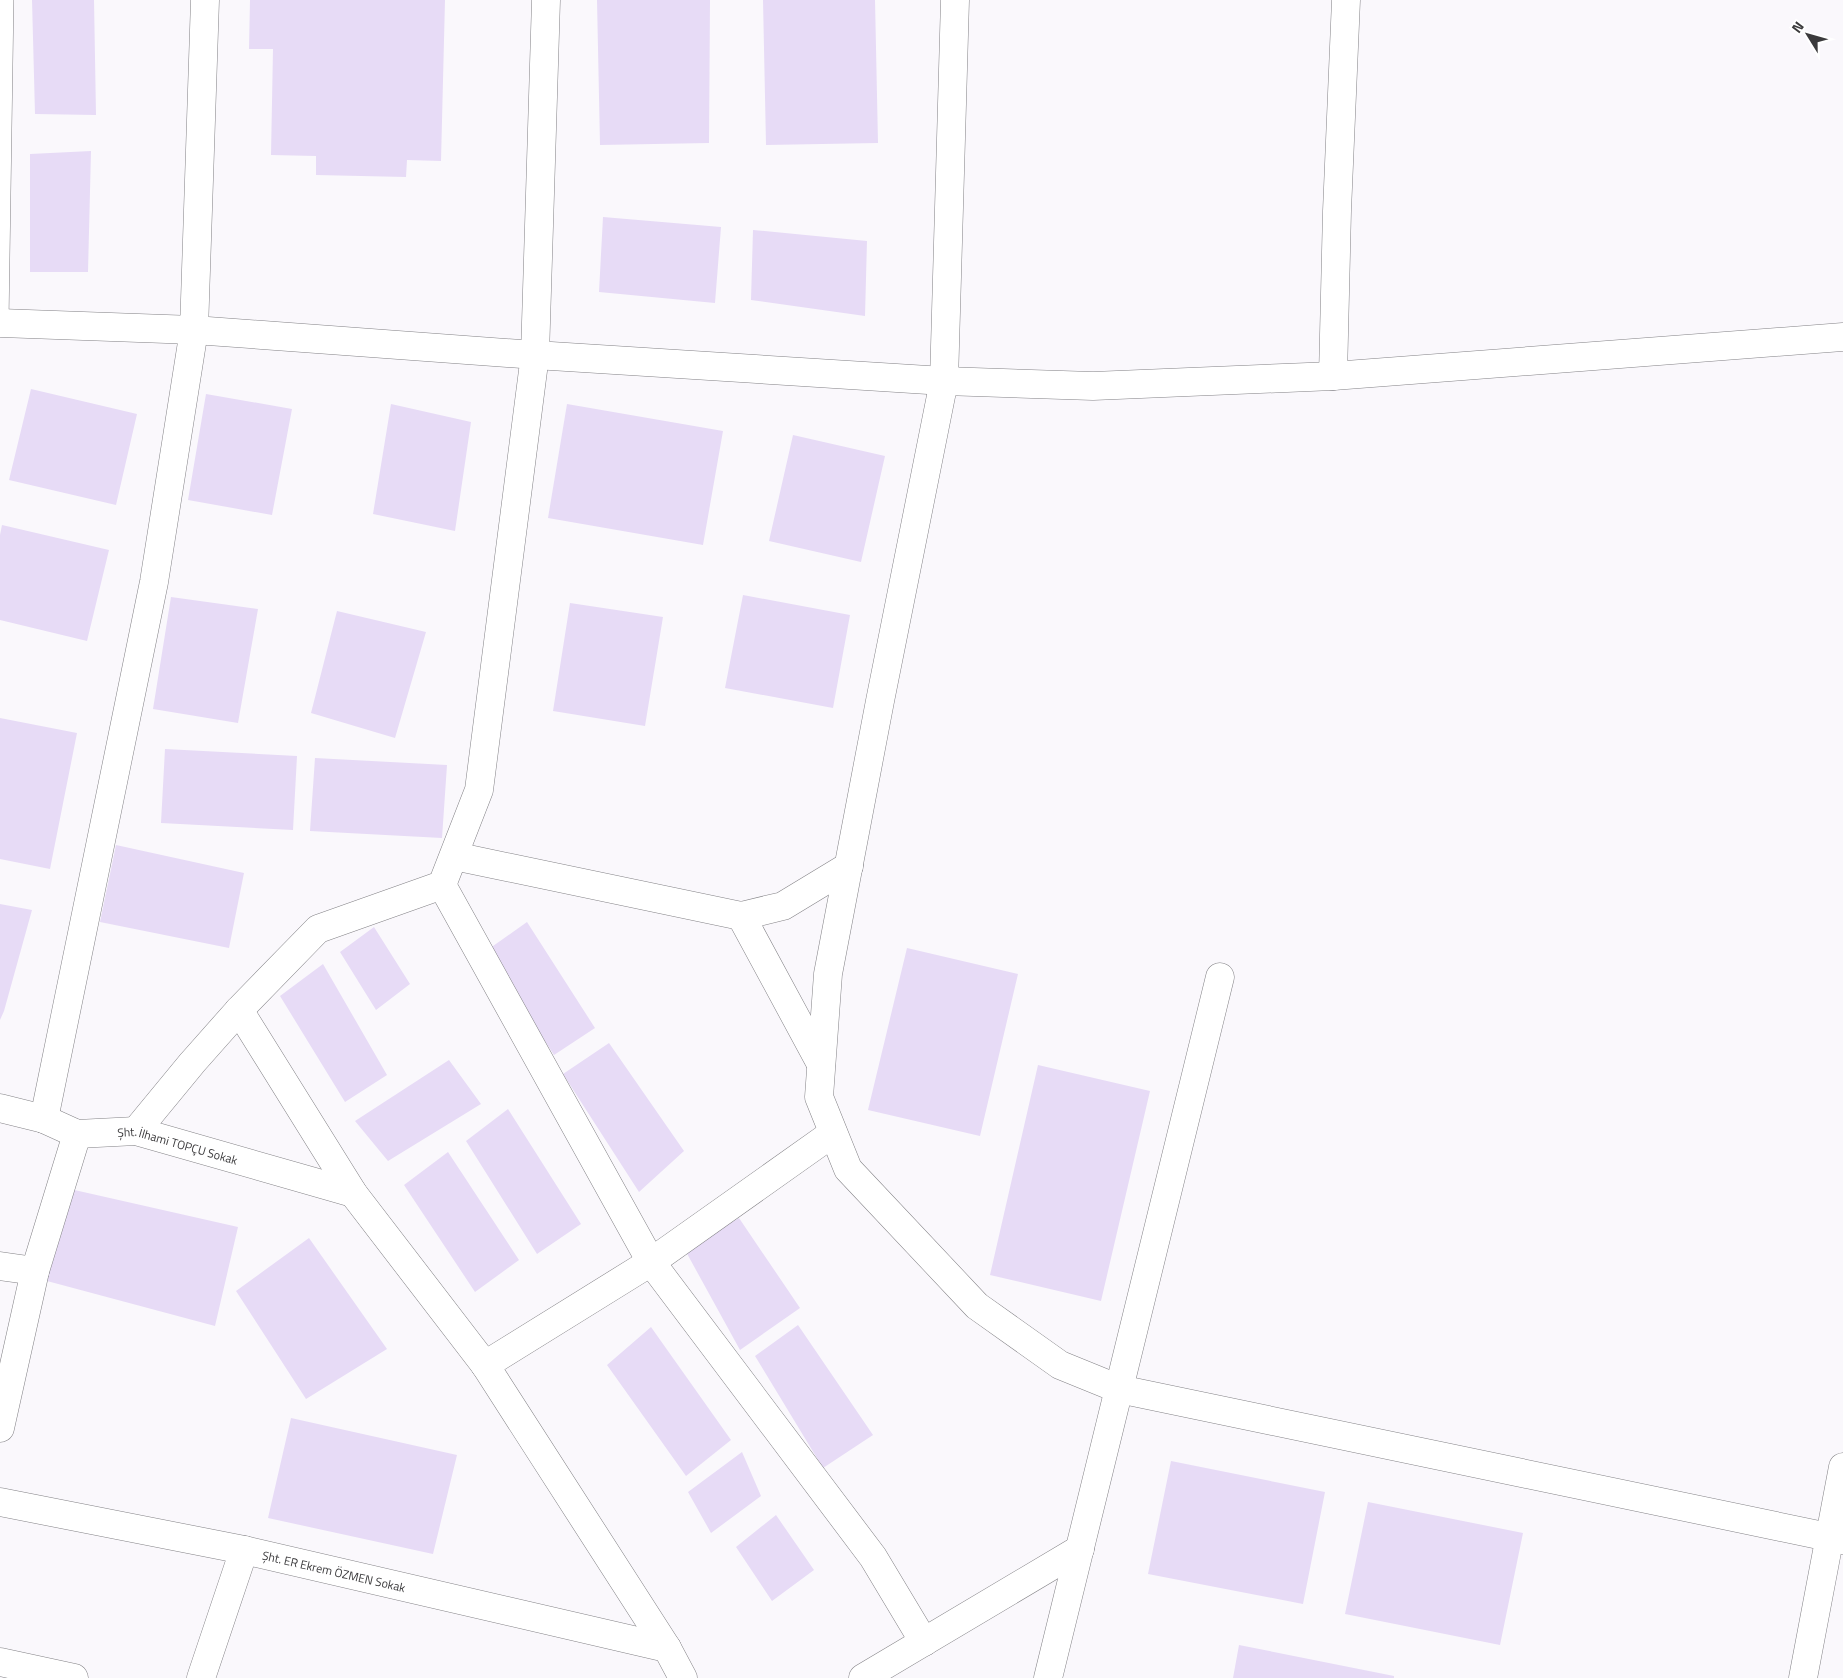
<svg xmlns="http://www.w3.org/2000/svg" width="1843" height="1678" font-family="'Titillium Web',sans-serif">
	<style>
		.building { fill: #e7dbf6 }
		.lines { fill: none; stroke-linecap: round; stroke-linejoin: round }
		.lane-casing { stroke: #838286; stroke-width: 16 }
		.street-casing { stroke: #838286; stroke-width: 29 }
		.lane { stroke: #fff; stroke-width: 15 }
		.street { stroke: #fff; stroke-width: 28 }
		.labels { text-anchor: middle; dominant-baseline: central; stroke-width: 4.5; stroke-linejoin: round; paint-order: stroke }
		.street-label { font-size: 12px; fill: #3b3a3c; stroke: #fff }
	</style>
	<rect width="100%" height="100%" fill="#faf8fc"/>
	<path class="building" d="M 32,0 L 94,0 L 96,115 L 35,114 Z
		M 250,0 L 445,0 L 441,161 L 407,160 L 406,177 L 316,175 L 316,156 L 271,155 L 273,49 L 249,49 Z
		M 597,0 L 710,0 L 709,143 L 600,145 Z
		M 763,0 L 875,0 L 878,143 L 766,145 Z
		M 91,151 L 88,272 L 30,272 L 30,154 Z
		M 603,217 L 721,227 L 715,303 L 599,292 Z
		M 753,230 L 867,241 L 865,316 L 751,300 Z
		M 31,389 L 137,414 L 116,505 L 9,480 Z
		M 206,394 L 292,409 L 272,515 L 188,500 Z
		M 391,404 L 471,422 L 455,531 L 373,514 Z
		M 567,404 L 723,431 L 703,545 L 548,518 Z
		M 793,435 L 885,456 L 861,562 L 769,541 Z
		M 2,525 L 109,550 L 87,641 L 0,620 L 0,535 Z
		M 743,595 L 850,615 L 833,708 L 725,688 Z
		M 171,597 L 258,609 L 238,723 L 153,709 Z
		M 570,603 L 663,617 L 645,726 L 553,711 Z
		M 337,611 L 426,632 L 395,738 L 311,713 Z
		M 0,718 L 77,733 L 50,869 L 0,859 Z
		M 165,749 L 297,756 L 293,830 L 161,823 Z
		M 315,758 L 447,765 L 442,838 L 310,831 Z
		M 116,845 L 244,873 L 229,948 L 100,922 Z
		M 0,904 L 32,910 L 4,1011 L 0,1020 Z
		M 527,922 L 595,1028 L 554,1055 L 486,951 Z
		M 374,927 L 410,984 L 376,1010 L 340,952 Z
		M 907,948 L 1018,974 L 980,1136 L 868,1110 Z
		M 323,964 L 387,1075 L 345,1102 L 280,996 Z
		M 609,1043 L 684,1151 L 639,1192 L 563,1074 Z
		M 449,1060 L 481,1104 L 388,1161 L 355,1121 Z
		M 1038,1065 L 1150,1091 L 1101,1301 L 990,1275 Z
		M 508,1109 L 581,1224 L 537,1254 L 466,1141 Z
		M 448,1152 L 519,1260 L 475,1292 L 404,1185 Z
		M 70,1189 L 238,1227 L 215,1326 L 47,1281 Z
		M 739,1218 L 800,1308 L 740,1350 L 685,1250 Z
		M 309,1238 L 387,1349 L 306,1399 L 236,1291 Z
		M 798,1325 L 873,1435 L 823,1468 L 755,1356 Z
		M 651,1327 L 731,1440 L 686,1476 L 607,1365 Z
		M 291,1418 L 457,1455 L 433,1554 L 268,1518 Z
		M 742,1452 L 761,1496 L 711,1533 L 688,1492 Z
		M 1171,1461 L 1325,1492 L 1303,1604 L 1148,1574 Z
		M 1368,1502 L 1523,1533 L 1500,1645 L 1345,1614 Z
		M 776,1515 L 814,1570 L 772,1601 L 736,1547 Z
		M 1239,1645 L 1394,1676 L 1394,1678 L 1233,1678 Z"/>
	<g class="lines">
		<defs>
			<path id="lane" d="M 1,323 L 6,0"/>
			<g id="street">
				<path d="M 955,0 L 944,381 L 880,701 L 828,974 L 819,1097 L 848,1169 L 977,1306 L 1060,1365 L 1119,1389 L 1843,1540"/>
				<path d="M 0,323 L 194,330 L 535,355 L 944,381 L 1093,386 L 1333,376 L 1843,337"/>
				<path d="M 1333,376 L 1337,211 L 1346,0"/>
				<path d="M 454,856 L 741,916"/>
				<path d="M 442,885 L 651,1262 L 873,1557 L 924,1642"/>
				<path d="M 239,1010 L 353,1193 L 485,1365 L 667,1648 L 683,1678"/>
				<path d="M 821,1064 L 741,916 L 783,906 L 849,866"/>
				<path id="s1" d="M 0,1108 L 44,1119 L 77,1134 L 136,1131 L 353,1193"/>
				<path d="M 44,1119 L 154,582 L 194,330 L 205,0"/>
				<path d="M 136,1131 L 192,1063 L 239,1010 L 318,929 L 442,885 L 479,790 L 535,355 L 546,0"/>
				<path d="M 0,1266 L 35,1271"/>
				<path d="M 485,1365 L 651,1262 L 833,1133"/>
				<path d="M 0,1428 L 35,1271 L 77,1134"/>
				<path id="s2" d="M 0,1502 L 244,1550 L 667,1648"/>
				<path d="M 0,1662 L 74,1678"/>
				<path d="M 201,1678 L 244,1550"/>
				<path d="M 863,1678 L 1080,1549"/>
				<path d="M 1048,1678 L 1220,977"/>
				<path d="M 1803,1678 L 1843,1467"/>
			</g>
		</defs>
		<use href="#lane" class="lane-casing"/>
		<use href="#street" class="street-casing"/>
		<use href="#lane" class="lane"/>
		<use href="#street" class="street"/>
	</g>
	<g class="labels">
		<g class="street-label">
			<text stroke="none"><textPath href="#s1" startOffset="184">Şht. İlhami TOPÇU Sokak</textPath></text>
			<text stroke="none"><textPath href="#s2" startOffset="341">Şht. ER Ekrem ÖZMEN Sokak</textPath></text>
		</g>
	</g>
	<g transform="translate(1808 35) rotate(307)" stroke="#ffffff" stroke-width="4" paint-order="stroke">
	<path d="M0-4L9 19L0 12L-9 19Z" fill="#3b3a3c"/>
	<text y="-8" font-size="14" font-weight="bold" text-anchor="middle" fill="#3b3a3c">N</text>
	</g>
</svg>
